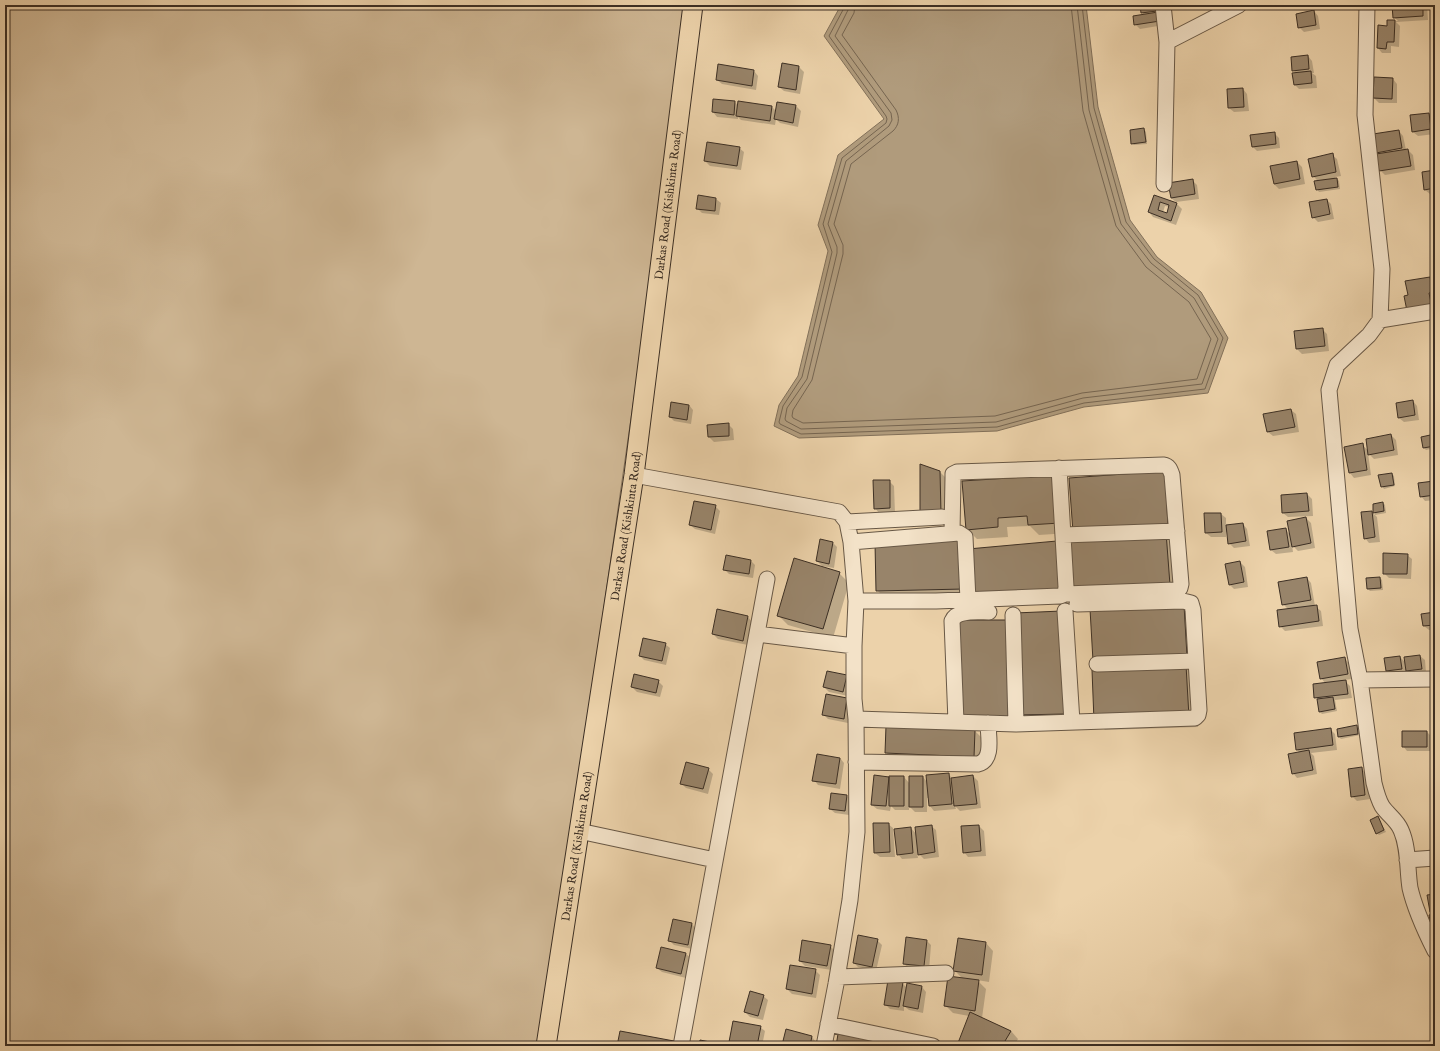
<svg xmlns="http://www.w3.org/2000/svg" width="1440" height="1051" font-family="'IM FELL English',serif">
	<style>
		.green { fill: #ceb693; stroke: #85725c }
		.water { fill: #b09b7c; stroke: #827059 }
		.shadow { fill: #0003; fill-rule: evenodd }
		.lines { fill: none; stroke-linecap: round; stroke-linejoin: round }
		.shore { stroke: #766550; stroke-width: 1 }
		.building { fill: #98846a; stroke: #3c2f24; fill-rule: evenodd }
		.minor-casing { stroke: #685846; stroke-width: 17 }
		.major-casing { stroke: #3c2f24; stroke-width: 21 }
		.minor { stroke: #f3e2c8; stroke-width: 15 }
		.major { stroke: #ecd2aa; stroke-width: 19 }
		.labels { text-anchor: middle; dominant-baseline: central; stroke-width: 4; stroke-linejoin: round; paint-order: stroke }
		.street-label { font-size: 12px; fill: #3c2f24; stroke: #f3e2c8 }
	</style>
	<rect width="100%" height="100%" fill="#ecd2aa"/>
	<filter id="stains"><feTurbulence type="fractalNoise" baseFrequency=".005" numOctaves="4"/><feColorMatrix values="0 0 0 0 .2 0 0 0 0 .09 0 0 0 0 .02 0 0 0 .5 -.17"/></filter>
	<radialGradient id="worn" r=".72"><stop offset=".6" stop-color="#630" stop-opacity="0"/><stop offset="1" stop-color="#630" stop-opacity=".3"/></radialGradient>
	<path class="green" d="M 5,5 L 689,5 L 651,279 L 541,1046 L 5,1046 Z"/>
	<path class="water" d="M 841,5 L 1086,5 L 1098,107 L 1130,220 L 1157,257 L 1201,292 L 1228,338 L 1208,393 L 1084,407 L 997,431 L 799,438 L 774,426 L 779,405 L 798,376 L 828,251 L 818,225 L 838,155 L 884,119 L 824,36 Z"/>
	<path class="shadow" d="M 1141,5 L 1160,5 L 1164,25 L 1140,29 L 1135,24 L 1144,15 L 1142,12 Z
		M 1393,5 L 1427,5 L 1428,20 L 1396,22 L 1400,26 L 1399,47 L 1391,46 L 1391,53 L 1382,53 L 1378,48 L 1388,27 L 1388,21 L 1398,21 L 1394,17 Z
		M 1314,11 L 1318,16 L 1320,29 L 1304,32 L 1299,27 Z
		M 1308,56 L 1312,61 L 1314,73 L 1312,73 L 1316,76 L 1317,88 L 1299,89 L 1295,85 L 1296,73 L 1293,70 Z
		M 783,65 L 799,67 L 804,72 L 800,94 L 784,91 L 779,87 Z
		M 754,71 L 758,76 L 756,90 L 722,84 L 717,80 Z
		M 1375,78 L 1393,79 L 1397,84 L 1397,103 L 1379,103 L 1374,98 Z
		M 1243,89 L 1247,94 L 1249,111 L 1234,112 L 1229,108 Z
		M 735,102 L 738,106 L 739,102 L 772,107 L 776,111 L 778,103 L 796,106 L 801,111 L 798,127 L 780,123 L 776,119 L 775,125 L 741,120 L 738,117 L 738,119 L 717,117 L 713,112 Z
		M 1429,114 L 1433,118 L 1435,118 L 1435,134 L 1418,136 L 1413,132 Z
		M 1144,129 L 1146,132 L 1147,144 L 1134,145 L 1132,143 Z
		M 1399,131 L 1403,136 L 1406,150 L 1408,150 L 1413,155 L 1415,170 L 1385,175 L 1380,170 L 1379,155 L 1377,152 Z
		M 1274,133 L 1279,138 L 1280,148 L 1257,151 L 1253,147 Z
		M 739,148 L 744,152 L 741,170 L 710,166 L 705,161 Z
		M 1332,155 L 1337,159 L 1341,176 L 1335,177 L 1339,181 L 1340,189 L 1319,192 L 1317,189 L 1318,181 L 1313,176 Z
		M 1297,162 L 1302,167 L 1305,184 L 1279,189 L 1274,184 Z
		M 1435,171 L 1435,193 L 1430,194 L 1425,190 Z
		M 1192,180 L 1197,185 L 1199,199 L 1176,202 L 1171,198 Z
		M 698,196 L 716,199 L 721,203 L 719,215 L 702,213 L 697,208 Z
		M 1154,196 L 1177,204 L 1182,209 L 1176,225 L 1153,217 L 1149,212 ZM 1165,206 L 1170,207 L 1167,214 L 1163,212 Z
		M 1327,200 L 1331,204 L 1334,219 L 1318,222 L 1313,217 Z
		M 1430,278 L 1434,282 L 1435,297 L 1433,297 L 1435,307 L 1409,296 Z
		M 1322,329 L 1327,334 L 1329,351 L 1302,354 L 1297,349 L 1295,332 Z
		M 1413,401 L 1417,406 L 1419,420 L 1404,422 L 1399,418 Z
		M 689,405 L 693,410 L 691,424 L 674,421 L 670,417 Z
		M 1291,410 L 1296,414 L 1299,432 L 1273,436 L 1268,432 Z
		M 728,424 L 733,429 L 734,440 L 714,442 L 709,437 Z
		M 1391,435 L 1396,440 L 1398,455 L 1374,459 L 1368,453 L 1371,475 L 1354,478 L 1350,473 L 1362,445 L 1369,451 Z
		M 1435,435 L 1435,448 L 1426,450 L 1424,448 Z
		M 940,472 L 947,479 L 948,520 L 928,521 Z
		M 1392,474 L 1394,476 L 1395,486 L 1384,489 L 1382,486 Z
		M 1056,476 L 1069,533 L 1039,535 L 1030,526 L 1007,527 L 1008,537 L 977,539 L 967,529 Z
		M 889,481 L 894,486 L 895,513 L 879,513 L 875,508 Z
		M 1174,482 L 1176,543 L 1179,595 L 1085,601 Z
		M 1434,482 L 1435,483 L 1435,500 L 1425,501 L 1421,496 Z
		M 1307,494 L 1312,499 L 1313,516 L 1288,517 L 1283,513 Z
		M 1383,503 L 1385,505 L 1386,513 L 1375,515 L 1374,505 Z
		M 715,506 L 720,511 L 715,534 L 695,529 L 690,525 Z
		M 1372,512 L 1377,517 L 1380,542 L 1369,543 L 1365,538 Z
		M 1221,514 L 1226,518 L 1226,526 L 1243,524 L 1247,529 L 1250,546 L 1234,548 L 1229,543 L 1228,532 L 1226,532 L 1226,537 L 1211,537 L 1206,533 Z
		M 1306,518 L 1311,523 L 1315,548 L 1298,551 L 1292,545 L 1293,552 L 1276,554 L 1271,550 L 1285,529 L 1291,535 Z
		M 833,543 L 837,547 L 834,568 L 822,566 L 817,561 Z
		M 1057,543 L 1071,602 L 982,607 L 887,600 L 877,590 L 969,549 Z
		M 1407,555 L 1412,559 L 1411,579 L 1389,578 L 1384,573 Z
		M 751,561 L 755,565 L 753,578 L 729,574 L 724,569 Z
		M 1240,562 L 1245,567 L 1248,587 L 1234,589 L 1230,585 Z
		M 839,573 L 849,583 L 833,638 L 788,625 L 778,615 Z
		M 1307,578 L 1311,583 L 1315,606 L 1321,611 L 1323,626 L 1285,631 L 1280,626 L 1288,609 L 1283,604 Z
		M 1380,578 L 1382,580 L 1383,590 L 1370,591 L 1368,589 Z
		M 1184,606 L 1194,616 L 1196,666 L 1186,666 L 1195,676 L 1198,727 L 1105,730 L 1095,720 Z
		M 1435,613 L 1435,630 L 1429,630 L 1424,626 Z
		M 748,617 L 752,622 L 748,645 L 718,639 L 713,634 Z
		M 959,621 L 1075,723 L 1029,725 Z
		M 665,644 L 670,648 L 666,665 L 644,660 L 640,656 Z
		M 1420,656 L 1425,660 L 1426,673 L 1411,675 L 1406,669 L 1406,674 L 1391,676 L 1387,671 L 1385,659 L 1400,657 L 1406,663 Z
		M 1344,658 L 1349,663 L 1352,679 L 1344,680 L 1350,686 L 1352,698 L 1335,700 L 1337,711 L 1322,714 L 1320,712 L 1318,700 L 1315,697 L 1326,684 L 1321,678 Z
		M 846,676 L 851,681 L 848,696 L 829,692 L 824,687 Z
		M 658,681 L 663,686 L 660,697 L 637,692 L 632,687 Z
		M 847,699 L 851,704 L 848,723 L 828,719 L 823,714 Z
		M 1356,726 L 1358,728 L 1360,735 L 1341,739 L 1339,737 Z
		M 887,727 L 975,731 L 982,738 L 981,764 L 893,760 L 886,752 Z
		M 1330,729 L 1335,734 L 1337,750 L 1311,753 L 1314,756 L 1317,774 L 1297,778 L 1293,773 L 1300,753 L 1297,750 Z
		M 1427,732 L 1432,737 L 1432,751 L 1407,751 L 1403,746 Z
		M 840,758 L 844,763 L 840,789 L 818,785 L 814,780 Z
		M 1361,768 L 1366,773 L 1370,799 L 1357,801 L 1352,796 Z
		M 708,769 L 713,774 L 708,794 L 686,788 L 681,783 Z
		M 948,774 L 953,779 L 973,776 L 978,781 L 981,808 L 960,811 L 955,806 L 956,809 L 934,811 L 930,806 L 929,798 L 927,798 L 927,812 L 915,812 L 909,806 L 909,810 L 895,810 L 891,806 L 890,811 L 877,809 L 872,805 L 888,778 L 890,780 L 904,777 L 910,784 L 923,777 L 927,782 Z
		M 832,794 L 847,796 L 852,800 L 849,815 L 835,813 L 830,809 Z
		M 1378,817 L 1386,832 L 1379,835 L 1377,833 Z
		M 888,824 L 893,828 L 895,857 L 880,857 L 875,853 Z
		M 931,826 L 936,830 L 939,857 L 924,859 L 917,852 L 918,858 L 902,859 L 898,854 L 911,828 L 917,835 Z
		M 979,826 L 984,831 L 986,856 L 968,857 L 964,852 Z
		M 1435,895 L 1435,932 L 1433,931 L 1434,915 L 1431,912 Z
		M 692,924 L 696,929 L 692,949 L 674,945 L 669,940 Z
		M 959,939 L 986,943 L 993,951 L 989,982 L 977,980 L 986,989 L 982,1018 L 1011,1031 L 1018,1039 L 1014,1046 L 963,1046 L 960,1043 L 969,1016 L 953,1013 L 946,1006 L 963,979 L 954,970 Z
		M 877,940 L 882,945 L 876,971 L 858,967 L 854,963 Z
		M 926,940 L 931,945 L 929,970 L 909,968 L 904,964 Z
		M 830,946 L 835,951 L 832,970 L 805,966 L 800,961 Z
		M 662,948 L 686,954 L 691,958 L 686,978 L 662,972 L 657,968 Z
		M 815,970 L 820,975 L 816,998 L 792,994 L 787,989 Z
		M 902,983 L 907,988 L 922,987 L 926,992 L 923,1013 L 909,1010 L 904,1006 L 904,1011 L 890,1009 L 885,1004 Z
		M 763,996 L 768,1000 L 763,1020 L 750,1017 L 745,1012 Z
		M 760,1027 L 765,1031 L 762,1046 L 729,1046 L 735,1046 L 731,1041 Z
		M 812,1037 L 816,1042 L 815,1046 L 784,1046 L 783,1045 Z
		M 889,1041 L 910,1046 L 887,1046 Z
		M 883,1042 L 886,1046 L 837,1046 Z"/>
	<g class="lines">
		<path class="shore" d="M 844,5 L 844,8 L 829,36 L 886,116 L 887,119 L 886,123 L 842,158 L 823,224 L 832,252 L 802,377 L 783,406 L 779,422 L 780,424 L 801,434 L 997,427 L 1084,403 L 1205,389 L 1223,338 L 1198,295 L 1154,259 L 1126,222 L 1094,108 L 1082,5
			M 849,5 L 848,10 L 835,36 L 891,113 L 892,120 L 889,126 L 846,161 L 828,224 L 837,247 L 837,253 L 807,379 L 787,408 L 785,419 L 786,421 L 801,429 L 996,422 L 1083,398 L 1202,384 L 1218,339 L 1194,298 L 1151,263 L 1121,224 L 1089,110 L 1077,5
			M 855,5 L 854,13 L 842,35 L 896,110 C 900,118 899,125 893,131 L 851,164 L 834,224 L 843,245 L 843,254 L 812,380 L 793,410 L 792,416 L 793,418 L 803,423 L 995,416 L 1082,393 L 1197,379 L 1211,339 L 1189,302 L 1146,267 L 1116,226 L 1083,111 L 1071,5"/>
	</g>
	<path class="building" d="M 1140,5 L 1156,5 L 1157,11 L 1141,13 Z
		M 1392,5 L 1423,5 L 1423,16 L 1393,18 Z
		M 1314,10 L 1316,25 L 1298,28 L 1296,14 Z
		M 1158,12 L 1160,21 L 1134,25 L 1133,16 Z
		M 1387,20 L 1395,20 L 1394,42 L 1387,42 L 1386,49 L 1377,48 L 1378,25 L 1387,26 Z
		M 1308,55 L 1309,69 L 1292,71 L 1291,57 Z
		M 782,63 L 799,66 L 796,90 L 778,87 Z
		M 718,64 L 754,70 L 752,86 L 716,80 Z
		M 1311,71 L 1312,83 L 1294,85 L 1292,73 Z
		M 1374,77 L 1393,78 L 1392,99 L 1373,98 Z
		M 1243,88 L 1244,107 L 1228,108 L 1227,89 Z
		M 713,99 L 735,101 L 734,115 L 712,112 Z
		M 738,101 L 772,106 L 770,121 L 736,116 Z
		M 777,102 L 796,105 L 793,123 L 774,119 Z
		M 1429,113 L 1431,129 L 1412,132 L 1410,115 Z
		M 1432,117 L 1435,117 L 1435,132 L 1434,132 Z
		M 1144,128 L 1146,142 L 1131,144 L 1130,130 Z
		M 1399,130 L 1402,148 L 1376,153 L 1373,134 Z
		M 1275,132 L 1276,144 L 1252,147 L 1250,135 Z
		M 707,142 L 740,147 L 737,166 L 704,161 Z
		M 1408,149 L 1411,166 L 1379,171 L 1376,154 Z
		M 1333,153 L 1336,172 L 1312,177 L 1308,159 Z
		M 1297,161 L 1300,179 L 1274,184 L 1270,166 Z
		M 1435,170 L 1435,188 L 1424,190 L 1422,172 Z
		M 1337,178 L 1338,187 L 1316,190 L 1314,181 Z
		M 1193,179 L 1195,194 L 1171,198 L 1168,183 Z
		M 698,195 L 716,198 L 715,211 L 696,209 Z
		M 1154,195 L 1177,203 L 1171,221 L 1148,212 ZM 1160,202 L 1169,205 L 1167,213 L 1158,210 Z
		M 1327,199 L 1330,214 L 1312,218 L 1309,202 Z
		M 1430,277 L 1433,292 L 1429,293 L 1432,308 L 1407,311 L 1404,296 L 1408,295 L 1405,281 Z
		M 1323,328 L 1325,346 L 1296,349 L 1294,331 Z
		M 1413,400 L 1415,415 L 1398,418 L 1396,403 Z
		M 671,402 L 689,405 L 687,420 L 669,417 Z
		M 1291,409 L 1295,427 L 1267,432 L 1263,414 Z
		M 729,423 L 729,436 L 708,437 L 707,425 Z
		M 1391,434 L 1394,450 L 1368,455 L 1366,439 Z
		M 1435,434 L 1435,446 L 1423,448 L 1421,437 Z
		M 1363,443 L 1367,470 L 1349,473 L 1344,447 Z
		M 920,464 L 940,471 L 941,513 L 920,514 Z
		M 1165,471 L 1168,526 L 1073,532 L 1069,478 Z
		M 1392,473 L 1394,485 L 1381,487 L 1378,475 Z
		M 1057,475 L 1060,523 L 1028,525 L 1027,516 L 998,518 L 998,527 L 966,530 L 962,481 Z
		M 873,480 L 890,480 L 890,508 L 874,509 Z
		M 1434,481 L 1435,495 L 1420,497 L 1418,483 Z
		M 1307,493 L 1309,511 L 1282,513 L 1281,495 Z
		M 694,501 L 716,505 L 711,530 L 689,525 Z
		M 1383,502 L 1384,511 L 1373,513 L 1373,504 Z
		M 1372,511 L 1375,537 L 1364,539 L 1361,512 Z
		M 1204,513 L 1221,513 L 1222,532 L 1205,533 Z
		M 1306,517 L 1311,543 L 1292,547 L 1287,521 Z
		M 1243,523 L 1246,541 L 1228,544 L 1226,525 Z
		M 1286,528 L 1289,547 L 1270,550 L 1267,531 Z
		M 1166,532 L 1170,585 L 1074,592 L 1070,538 Z
		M 820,539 L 833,542 L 829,564 L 816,561 Z
		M 961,540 L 964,589 L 876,591 L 875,543 Z
		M 1057,541 L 1061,593 L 971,597 L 968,549 Z
		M 1383,553 L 1408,554 L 1407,574 L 1383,574 Z
		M 726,555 L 751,560 L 749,574 L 723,570 Z
		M 794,558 L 840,572 L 823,629 L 777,616 Z
		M 1240,561 L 1244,582 L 1229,585 L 1225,564 Z
		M 1307,577 L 1311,600 L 1282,605 L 1278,582 Z
		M 1380,577 L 1381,588 L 1367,589 L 1366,578 Z
		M 1184,605 L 1187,656 L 1093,661 L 1090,609 Z
		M 1317,605 L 1319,621 L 1279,627 L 1277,610 Z
		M 717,609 L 748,616 L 743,641 L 712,634 Z
		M 1062,611 L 1065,714 L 1018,715 L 1015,613 Z
		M 1435,612 L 1435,625 L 1423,626 L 1421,614 Z
		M 958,620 L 1011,620 L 1012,718 L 959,718 Z
		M 643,638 L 666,643 L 662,661 L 639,656 Z
		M 1420,655 L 1422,669 L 1406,671 L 1404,657 Z
		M 1400,656 L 1402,669 L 1386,671 L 1384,658 Z
		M 1345,657 L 1348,674 L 1320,679 L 1317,662 Z
		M 1186,665 L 1189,717 L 1094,721 L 1092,670 Z
		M 827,671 L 847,675 L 843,692 L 823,687 Z
		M 634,674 L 659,680 L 656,693 L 631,687 Z
		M 1346,680 L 1348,694 L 1314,698 L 1313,684 Z
		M 826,694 L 847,698 L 844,719 L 822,715 Z
		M 1333,697 L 1335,709 L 1319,712 L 1317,699 Z
		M 1357,725 L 1358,734 L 1338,737 L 1337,729 Z
		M 886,726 L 975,730 L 974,757 L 885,753 Z
		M 1331,728 L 1333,745 L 1296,750 L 1294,733 Z
		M 1402,731 L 1427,731 L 1427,747 L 1402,747 Z
		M 1309,750 L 1313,770 L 1292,774 L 1288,754 Z
		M 817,754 L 840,758 L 836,784 L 812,781 Z
		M 686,762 L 709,768 L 703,789 L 680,784 Z
		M 1362,767 L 1365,795 L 1351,797 L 1348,769 Z
		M 949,773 L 952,804 L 929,806 L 926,775 Z
		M 874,775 L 889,777 L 886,806 L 871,805 Z
		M 973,775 L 977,804 L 954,806 L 951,778 Z
		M 889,776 L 904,776 L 904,806 L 889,806 Z
		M 909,776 L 923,776 L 923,807 L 909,807 Z
		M 831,793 L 847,795 L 845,811 L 829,809 Z
		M 1378,816 L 1384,830 L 1376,834 L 1370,820 Z
		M 873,823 L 889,823 L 890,852 L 874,853 Z
		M 932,825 L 935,852 L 918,855 L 915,827 Z
		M 979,825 L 981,851 L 963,853 L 961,826 Z
		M 911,827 L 913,853 L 897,855 L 894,829 Z
		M 1435,894 L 1435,911 L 1430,912 L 1427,895 Z
		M 1435,914 L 1435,931 L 1432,931 L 1429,915 Z
		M 673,919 L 692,923 L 688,945 L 668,941 Z
		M 858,935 L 878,939 L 872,967 L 853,963 Z
		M 906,937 L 927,940 L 924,966 L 903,964 Z
		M 958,938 L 986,942 L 982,975 L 953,971 Z
		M 802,940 L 831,945 L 827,966 L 799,961 Z
		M 661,947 L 686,953 L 681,974 L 656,968 Z
		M 790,965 L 816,969 L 812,994 L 786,989 Z
		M 948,976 L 979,980 L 975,1011 L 944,1006 Z
		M 888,980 L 903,982 L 899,1007 L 884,1005 Z
		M 907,983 L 922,986 L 918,1009 L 903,1006 Z
		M 750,991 L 764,995 L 758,1016 L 744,1012 Z
		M 970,1012 L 1011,1031 L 1002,1046 L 967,1046 L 958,1043 Z
		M 733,1021 L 761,1026 L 757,1046 L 729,1042 Z
		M 786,1029 L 812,1036 L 810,1046 L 782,1045 Z
		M 620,1031 L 674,1041 L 673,1046 L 617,1046 Z
		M 838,1034 L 883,1042 L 881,1046 L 836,1046 Z
		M 700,1040 L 725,1045 L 725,1046 L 699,1046 Z
		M 728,1043 L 743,1046 L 728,1046 Z"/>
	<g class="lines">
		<defs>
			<path id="minor" d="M 1163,5 L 1167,42
				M 1367,5 L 1365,115 L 1382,269 L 1380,320 L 1369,335 L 1337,365 L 1329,390 L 1350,629 L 1360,680 L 1374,783 C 1376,791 1378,799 1382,806 C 1388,815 1397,820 1401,830 C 1409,848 1407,869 1410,888 C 1415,910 1425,931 1435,951
				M 1164,184 L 1167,42 L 1239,5
				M 1380,320 L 1435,311
				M 634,475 L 839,512 L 847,522 L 851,542 L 856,601 L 854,646 L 854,699 L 856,719 L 857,832 L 850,900 L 836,984 L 824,1046
				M 847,522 L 942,517
				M 952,533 L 953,478 L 953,474 L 957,472 L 1163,465 C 1169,466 1170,469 1172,475 L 1181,584 L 1180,588 L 1175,590 L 1065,594
				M 1063,535 L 1177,531
				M 851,542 L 959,533 L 965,537 L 968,600
				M 856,601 L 936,601 L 1060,596 L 1065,594 L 1066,587 L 1059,468
				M 1065,611 L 1072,722
				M 1013,615 L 1016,724
				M 757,634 L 854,646
				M 1097,664 L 1196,661
				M 1360,680 L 1435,679
				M 856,719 L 1016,724 L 1195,718 L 1198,715 L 1199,710 L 1193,610 L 1191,603 L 1183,601 L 1077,604
				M 956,722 L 952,621 C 957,609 979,612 989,612
				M 856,762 L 978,764 C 994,760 988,736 988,723
				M 579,831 L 715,860
				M 1407,860 L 1435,858
				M 838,977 L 946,973
				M 828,1024 L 933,1046
				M 681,1046 L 767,579"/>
			<g id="major">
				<path id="s1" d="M 546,1046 L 634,475 L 693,5"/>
			</g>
		</defs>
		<use href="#minor" class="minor-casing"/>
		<use href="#major" class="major-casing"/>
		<use href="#minor" class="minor"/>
		<use href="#major" class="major"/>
	</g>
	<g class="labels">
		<g class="street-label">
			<text stroke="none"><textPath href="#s1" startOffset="850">Darkas Road (Kishkinta Road)</textPath></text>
			<text stroke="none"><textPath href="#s1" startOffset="526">Darkas Road (Kishkinta Road)</textPath></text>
			<text stroke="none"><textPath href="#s1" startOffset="202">Darkas Road (Kishkinta Road)</textPath></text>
		</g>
	</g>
	<rect width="1440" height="1051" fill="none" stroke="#ecd2aa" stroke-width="20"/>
	<rect x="6" y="6" width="1428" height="1039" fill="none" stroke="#3c2f24" stroke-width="2"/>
	<rect x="10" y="10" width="1420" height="1031" fill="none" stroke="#3c2f24"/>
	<rect width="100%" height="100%" filter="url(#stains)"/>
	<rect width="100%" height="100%" fill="url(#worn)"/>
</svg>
